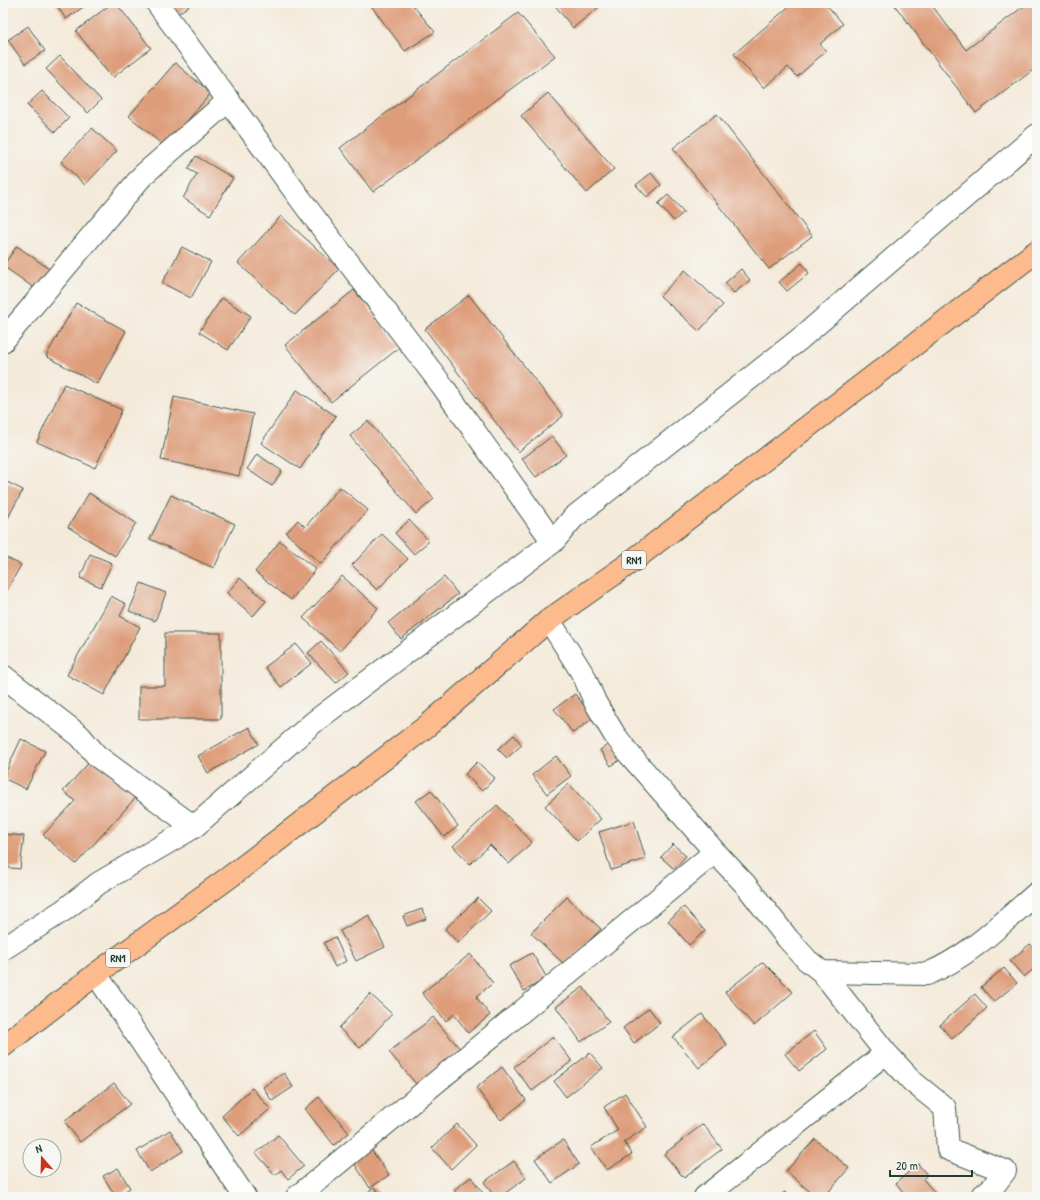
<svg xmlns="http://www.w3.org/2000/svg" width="1040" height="1200" font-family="'Patrick Hand',sans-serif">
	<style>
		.building { fill: #de9d7a }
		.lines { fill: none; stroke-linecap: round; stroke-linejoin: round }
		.minor-casing { stroke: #3f574d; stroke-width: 24 }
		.trunk-casing { stroke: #3f574d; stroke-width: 24 }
		.minor { stroke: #fff; stroke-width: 22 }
		.trunk { stroke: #fcba8d; stroke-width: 22 }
		.labels { text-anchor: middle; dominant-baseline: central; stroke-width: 3; stroke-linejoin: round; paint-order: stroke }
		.shield { fill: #f6f6f2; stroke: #60746d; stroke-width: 1 }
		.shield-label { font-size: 11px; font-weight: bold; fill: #1f3d34 }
	</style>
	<rect width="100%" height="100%" fill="#f6f6f2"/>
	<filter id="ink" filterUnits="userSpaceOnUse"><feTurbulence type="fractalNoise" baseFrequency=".025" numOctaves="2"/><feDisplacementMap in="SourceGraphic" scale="8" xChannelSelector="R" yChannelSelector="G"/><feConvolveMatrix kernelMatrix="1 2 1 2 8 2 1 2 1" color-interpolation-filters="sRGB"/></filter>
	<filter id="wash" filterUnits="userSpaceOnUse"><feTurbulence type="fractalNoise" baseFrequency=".012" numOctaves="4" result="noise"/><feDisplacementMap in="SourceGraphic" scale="16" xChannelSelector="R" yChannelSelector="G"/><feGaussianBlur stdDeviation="0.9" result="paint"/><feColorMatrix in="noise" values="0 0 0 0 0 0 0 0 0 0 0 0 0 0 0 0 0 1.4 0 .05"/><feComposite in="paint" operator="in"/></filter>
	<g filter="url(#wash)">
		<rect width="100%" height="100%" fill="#f4eada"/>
		<g id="blocks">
			<path class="building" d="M 55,3 L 89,3 L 66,19 Z
				M 112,3 L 116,3 L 151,48 L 112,78 L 76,31 Z
				M 169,3 L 193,3 L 177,14 Z
				M 369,3 L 411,3 L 435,32 L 405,51 Z
				M 553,3 L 604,3 L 573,28 Z
				M 793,3 L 825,3 L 843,24 L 820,44 L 826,51 L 797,77 L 788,67 L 764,88 L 734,54 Z
				M 893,3 L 930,3 L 966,50 L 1028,3 L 1037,3 L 1037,67 L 976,113 Z
				M 518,13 L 555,56 L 373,192 L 340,148 Z
				M 28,26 L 45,51 L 25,64 L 8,40 Z
				M 60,56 L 101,100 L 88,113 L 46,69 Z
				M 175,63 L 211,93 L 165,147 L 129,116 Z
				M 42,91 L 69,118 L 55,132 L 27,105 Z
				M 548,93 L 614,169 L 587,193 L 521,116 Z
				M 717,114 L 812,236 L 769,269 L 673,148 Z
				M 92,128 L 117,151 L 85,185 L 61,162 Z
				M 196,156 L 233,178 L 210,215 L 183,198 L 197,174 L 188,169 Z
				M 651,173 L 661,185 L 647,197 L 636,185 Z
				M 668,195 L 684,212 L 674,221 L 658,204 Z
				M 281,216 L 339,269 L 295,315 L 238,263 Z
				M 17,246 L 55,273 L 40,292 L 3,266 Z
				M 182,247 L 211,262 L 191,298 L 162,283 Z
				M 802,263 L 809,273 L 787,291 L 779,282 Z
				M 741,269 L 750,280 L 734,293 L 725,283 Z
				M 685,270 L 723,305 L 699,331 L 660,296 Z
				M 354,290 L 400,347 L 331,402 L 285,345 Z
				M 469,295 L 563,416 L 518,452 L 425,329 Z
				M 222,298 L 251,316 L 228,350 L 199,332 Z
				M 76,303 L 126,331 L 97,384 L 46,356 Z
				M 64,384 L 122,410 L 95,468 L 37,442 Z
				M 297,390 L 336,416 L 300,469 L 261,443 Z
				M 174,397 L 253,414 L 239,476 L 161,460 Z
				M 368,421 L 434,499 L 416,514 L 350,436 Z
				M 552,436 L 566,455 L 536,477 L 522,459 Z
				M 257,454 L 282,471 L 272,486 L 247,469 Z
				M 3,480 L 23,490 L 5,523 L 3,522 Z
				M 340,487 L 368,510 L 321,564 L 286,533 L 298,520 L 305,527 Z
				M 89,493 L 136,523 L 115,556 L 68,527 Z
				M 171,495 L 235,524 L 214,568 L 150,539 Z
				M 409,520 L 429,541 L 414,554 L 395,533 Z
				M 382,534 L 408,559 L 377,590 L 352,565 Z
				M 280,541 L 316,569 L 291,600 L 255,572 Z
				M 90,554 L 112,563 L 101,587 L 80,578 Z
				M 3,556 L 21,565 L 3,597 Z
				M 342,576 L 378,608 L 340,651 L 303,618 Z
				M 444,577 L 458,594 L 401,639 L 388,623 Z
				M 240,578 L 266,601 L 253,616 L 227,593 Z
				M 141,583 L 166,593 L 155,621 L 129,611 Z
				M 111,596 L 126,604 L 120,616 L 140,627 L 104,695 L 67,675 Z
				M 165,633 L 221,633 L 221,719 L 139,719 L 139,686 L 165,686 Z
				M 321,641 L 349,672 L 336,683 L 308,653 Z
				M 296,644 L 312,663 L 281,687 L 265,667 Z
				M 575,694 L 593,718 L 573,733 L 554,709 Z
				M 249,727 L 259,744 L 208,773 L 198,756 Z
				M 514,735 L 522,745 L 507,758 L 498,749 Z
				M 21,739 L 45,751 L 26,789 L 3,778 Z
				M 612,742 L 623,758 L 611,766 L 600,750 Z
				M 95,756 L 138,795 L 76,864 L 43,835 L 75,801 L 63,791 Z
				M 556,756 L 571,776 L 547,794 L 532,775 Z
				M 477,762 L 495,778 L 482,791 L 465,774 Z
				M 569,784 L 601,819 L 577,841 L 545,806 Z
				M 431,790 L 458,826 L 444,837 L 416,801 Z
				M 497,805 L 532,842 L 509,864 L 490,845 L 470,864 L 453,846 Z
				M 634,821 L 646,859 L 611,870 L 599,832 Z
				M 3,834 L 24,836 L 20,869 L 3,867 Z
				M 673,844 L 686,856 L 674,869 L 661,857 Z
				M 567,897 L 601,929 L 565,965 L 531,933 Z
				M 478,898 L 491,911 L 458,943 L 445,929 Z
				M 684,907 L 705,931 L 689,945 L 668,921 Z
				M 422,909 L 426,919 L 407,926 L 403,916 Z
				M 369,915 L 385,947 L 356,961 L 340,931 Z
				M 335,937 L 346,961 L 335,967 L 324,943 Z
				M 1030,944 L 1037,952 L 1037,966 L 1024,977 L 1010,961 Z
				M 532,953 L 547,978 L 524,991 L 509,966 Z
				M 470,954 L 493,983 L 476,997 L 490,1015 L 468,1033 L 454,1014 L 446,1021 L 422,993 Z
				M 763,962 L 793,992 L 754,1026 L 725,992 Z
				M 1004,968 L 1017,983 L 994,1002 L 981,987 Z
				M 583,987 L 609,1022 L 581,1042 L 556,1007 Z
				M 370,994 L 392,1014 L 360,1048 L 339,1028 Z
				M 975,994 L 987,1008 L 952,1039 L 940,1025 Z
				M 649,1008 L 660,1023 L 634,1043 L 623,1028 Z
				M 702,1014 L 727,1045 L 699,1068 L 673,1037 Z
				M 433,1017 L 461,1050 L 417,1085 L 389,1052 Z
				M 814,1031 L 827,1049 L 799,1071 L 785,1054 Z
				M 553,1037 L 572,1061 L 532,1091 L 514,1067 Z
				M 590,1053 L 603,1068 L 566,1097 L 554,1081 Z
				M 502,1067 L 526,1100 L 501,1120 L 476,1088 Z
				M 284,1073 L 293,1087 L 272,1101 L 263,1087 Z
				M 114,1083 L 130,1104 L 80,1142 L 64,1121 Z
				M 252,1088 L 270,1109 L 239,1136 L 222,1116 Z
				M 625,1093 L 647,1127 L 624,1142 L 632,1154 L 607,1170 L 591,1147 L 618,1130 L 604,1107 Z
				M 319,1097 L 349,1133 L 334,1145 L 305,1109 Z
				M 457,1124 L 476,1145 L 451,1169 L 432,1148 Z
				M 703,1124 L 722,1149 L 684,1178 L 664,1154 Z
				M 170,1130 L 183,1151 L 150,1172 L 137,1151 Z
				M 278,1135 L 304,1166 L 288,1179 L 281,1170 L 275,1175 L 256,1153 Z
				M 815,1139 L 849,1168 L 824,1197 L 816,1197 L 786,1171 Z
				M 563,1140 L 579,1164 L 552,1183 L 535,1159 Z
				M 370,1148 L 389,1175 L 370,1188 L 352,1160 Z
				M 514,1161 L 526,1178 L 500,1197 L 495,1197 L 484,1182 Z
				M 918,1164 L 927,1175 L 923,1179 L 938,1197 L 907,1197 L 896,1183 Z
				M 118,1168 L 130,1188 L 116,1197 L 103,1176 Z
				M 471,1177 L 486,1197 L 459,1197 L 454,1190 Z
				M 374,1187 L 383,1197 L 362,1197 Z
				M 785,1192 L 788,1197 L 777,1197 Z"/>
		</g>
	</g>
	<g filter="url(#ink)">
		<use href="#blocks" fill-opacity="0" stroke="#3f574d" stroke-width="1"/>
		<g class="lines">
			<defs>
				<path id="minor" d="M 157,3 L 310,212 L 441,384 L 553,542
					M 3,341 L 143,175 L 229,100
					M 549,620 L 584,676 L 595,702 L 614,734 L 630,755 L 715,852 L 745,884 L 788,939 L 807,960 L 822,972 L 886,1053 L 913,1082 L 945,1108 L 948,1149 L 1005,1171 L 992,1188 L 981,1197
					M 3,676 L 80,736 L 97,756 L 194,827
					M 3,949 L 64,910 L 99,883 L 194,827 L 314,722 L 553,542 L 573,518 L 801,338 L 1037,135
					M 822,972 L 927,974 C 969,957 1003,922 1037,893
					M 96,974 L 245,1197
					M 297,1197 L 715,852
					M 705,1197 L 886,1053"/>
				<path id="trunk" d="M 3,1046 L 96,974 L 235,873 L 427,726 L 549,620 L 627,565 L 1037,251"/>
			</defs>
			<use href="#minor" class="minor-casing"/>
			<use href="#trunk" class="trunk-casing"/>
			<use href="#minor" class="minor"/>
			<use href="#trunk" class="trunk"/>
		</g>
	</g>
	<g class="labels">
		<g class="shield">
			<rect x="622" y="551" width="24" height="18" rx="3"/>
			<rect x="106" y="949" width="24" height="18" rx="3"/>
		</g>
		<g class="shield-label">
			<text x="634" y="560">RN1</text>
			<text x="118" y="958">RN1</text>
		</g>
	</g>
	<rect width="1040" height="1200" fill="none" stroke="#f6f6f2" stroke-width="16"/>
	<g transform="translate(42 1158) rotate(340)"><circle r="19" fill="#f6f6f2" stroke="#a0aca6"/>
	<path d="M0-3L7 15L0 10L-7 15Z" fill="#c8321e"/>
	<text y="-6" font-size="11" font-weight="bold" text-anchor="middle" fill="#1f3d34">N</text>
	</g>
	<path d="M890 1170v6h82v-6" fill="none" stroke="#1f3d34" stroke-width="2"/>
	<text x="896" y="1170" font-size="12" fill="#1f3d34" stroke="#f6f6f2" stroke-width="3" paint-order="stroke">20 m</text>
</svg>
